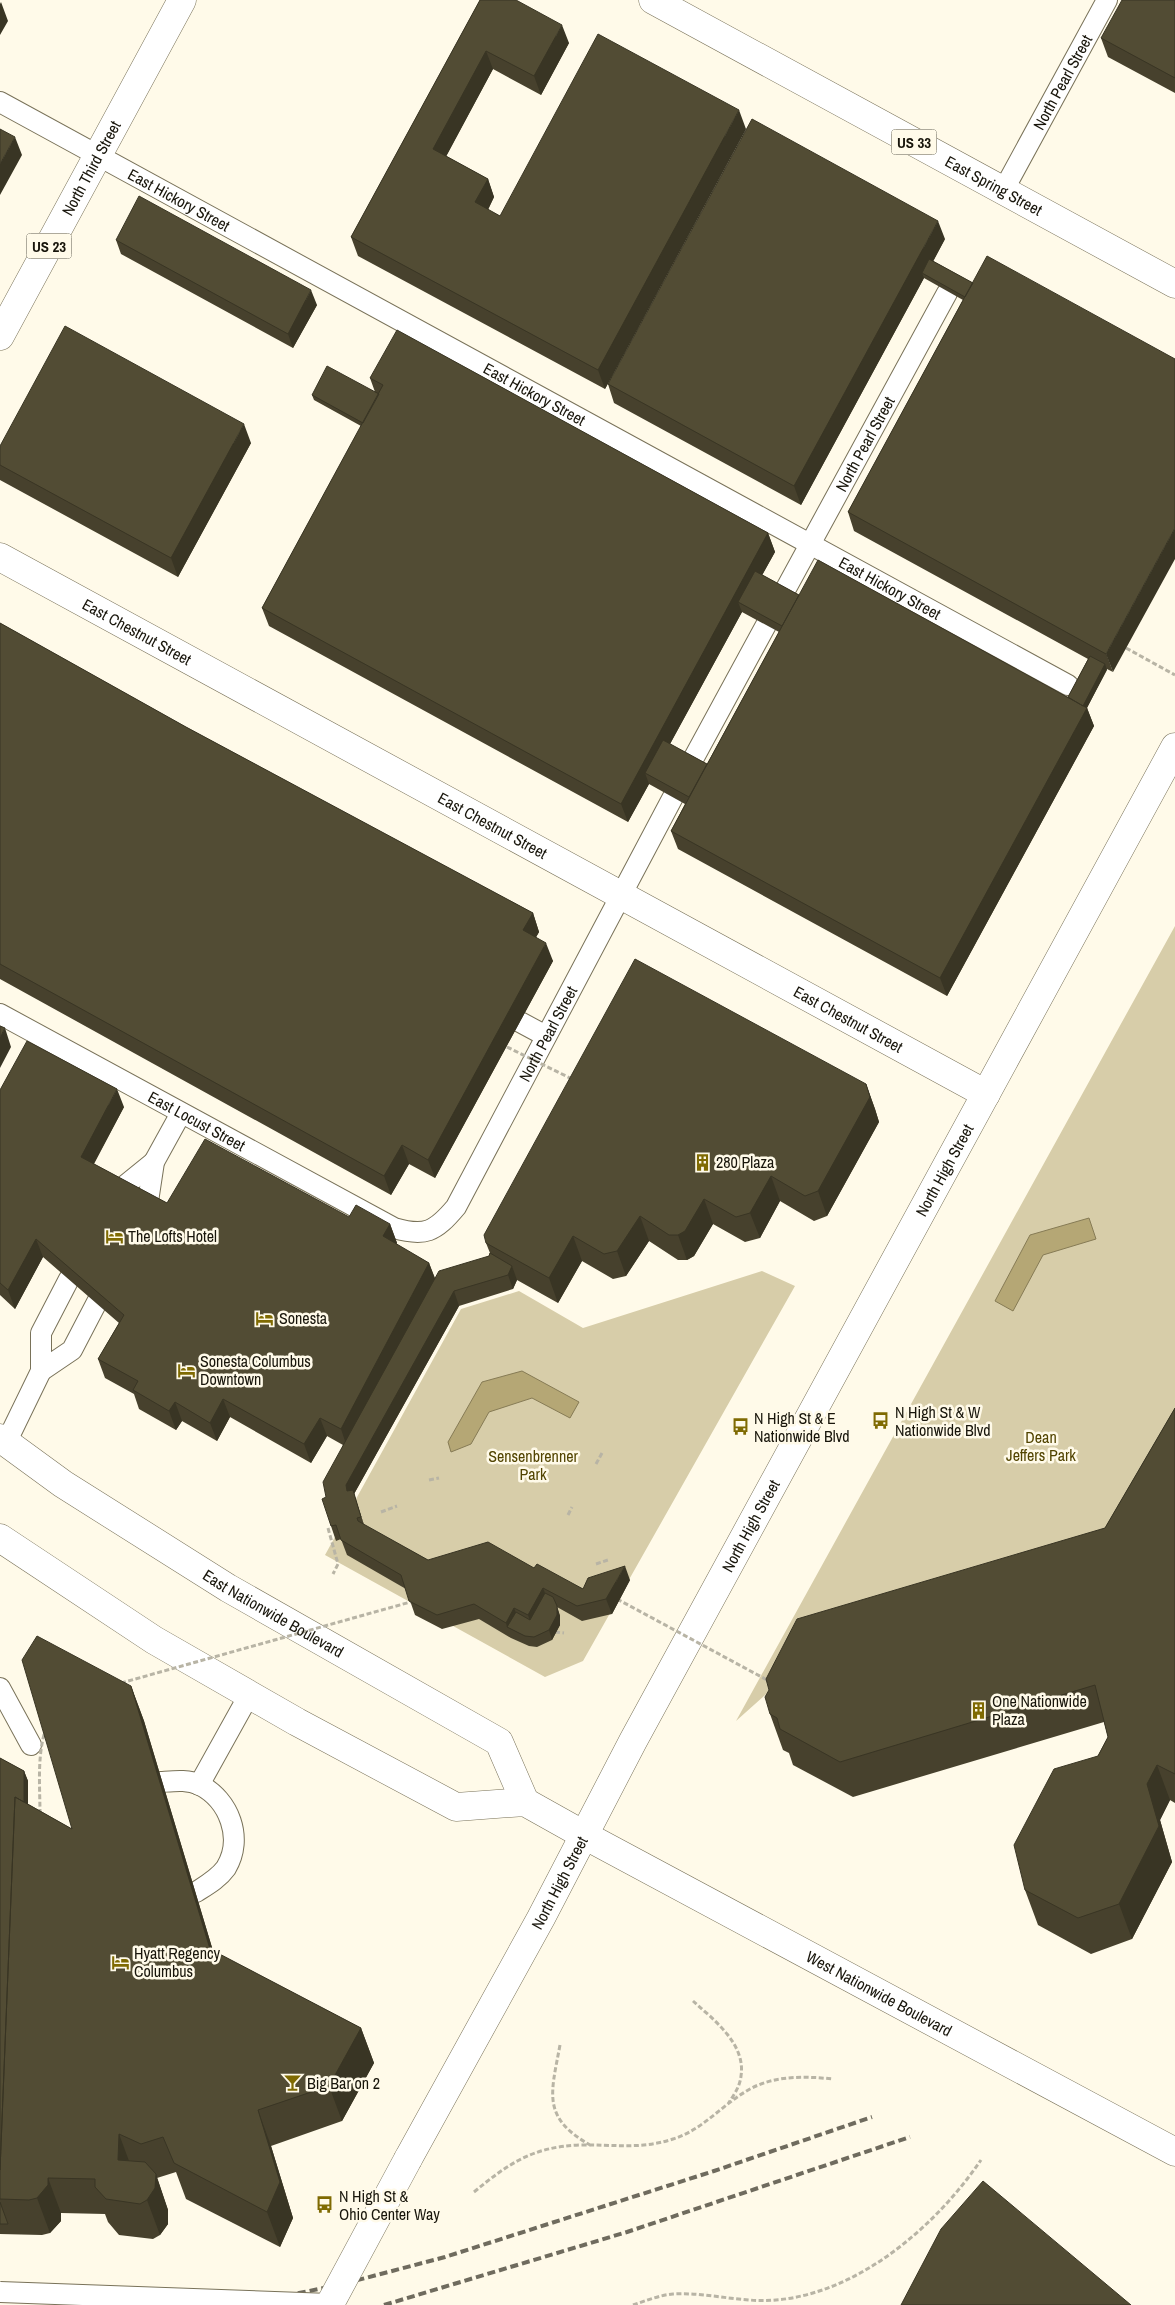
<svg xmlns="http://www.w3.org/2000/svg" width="1175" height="2305" font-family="'Archivo Narrow',sans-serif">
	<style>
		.green { fill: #d7cda9 }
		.water { fill: #b5a775; stroke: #867b55 }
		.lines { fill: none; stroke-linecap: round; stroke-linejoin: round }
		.service-casing { stroke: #797259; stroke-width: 22 }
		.tertiary-casing { stroke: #797259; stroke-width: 29 }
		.secondary-casing { stroke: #797259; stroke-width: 29 }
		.primary-casing { stroke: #797259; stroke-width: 29 }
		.path { stroke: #b8b4a5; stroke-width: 3; stroke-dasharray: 5 2.5; stroke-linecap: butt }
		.service { stroke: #fff; stroke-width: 20 }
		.tertiary { stroke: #fff; stroke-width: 28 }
		.secondary { stroke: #fff; stroke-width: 28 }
		.primary { stroke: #fff; stroke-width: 28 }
		.rail { stroke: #6f6b5e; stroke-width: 4; stroke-dasharray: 8 4; stroke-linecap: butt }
		.service-bridge-casing { stroke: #797259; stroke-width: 22; stroke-linecap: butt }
		.primary-bridge-casing { stroke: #797259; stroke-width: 29; stroke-linecap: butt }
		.path-bridge { stroke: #b8b4a5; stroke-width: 3; stroke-dasharray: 5 2.5; stroke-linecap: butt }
		.service-bridge { stroke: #fff; stroke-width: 20 }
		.primary-bridge { stroke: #fff; stroke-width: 28 }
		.wall { fill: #47412d; fill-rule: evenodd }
		.shaded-wall { fill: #393524 }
		.building { fill: #524c34; stroke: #393524 }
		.labels { text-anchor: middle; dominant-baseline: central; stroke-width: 5; stroke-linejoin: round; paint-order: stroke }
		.shield { fill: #fffae9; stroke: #5d5a4e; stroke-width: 1 }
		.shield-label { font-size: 15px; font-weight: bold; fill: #18150b }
		.street-label { font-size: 16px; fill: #18150b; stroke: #fffae9 }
		.poi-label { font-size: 16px; fill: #18150b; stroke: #fffae9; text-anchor: start }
		.park-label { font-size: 16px; fill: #524401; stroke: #fffae9 }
	</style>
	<rect width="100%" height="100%" fill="#fffae9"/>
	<path class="green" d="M 1175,926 L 1175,1503 L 810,1655 L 736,1721 Z
		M 762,1271 L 795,1286 L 583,1661 L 545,1677 L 325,1555 L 461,1309 L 519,1291 L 583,1328 Z"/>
	<path class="water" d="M 1089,1218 L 1096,1239 L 1043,1255 L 1013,1311 L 995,1301 L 1030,1235 Z
		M 522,1371 L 579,1402 L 570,1418 L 532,1398 L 489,1412 L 471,1444 L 451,1452 L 448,1442 L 482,1382 Z"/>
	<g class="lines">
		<defs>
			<g id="service">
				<path id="s1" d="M 0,102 L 1068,685"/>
				<path id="s2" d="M 1003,191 L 1107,0"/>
				<path id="s3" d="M 783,594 L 947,293"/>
				<path d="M 691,763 L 766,625"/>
				<path id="s4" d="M 0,1014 L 394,1228 C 425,1237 435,1232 456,1207 L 673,797"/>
				<path d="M 520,1022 L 546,1036"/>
				<path d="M 117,1192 L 154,1162"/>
				<path d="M 147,1208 L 154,1162 L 181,1113"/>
				<path d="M 41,1371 L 72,1350 L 97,1302"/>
				<path d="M 6,1443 L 41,1371 L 41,1333 L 69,1279"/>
				<path d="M 0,1688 L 31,1745"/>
				<path d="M 161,1782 C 174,1781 188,1779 200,1785 C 229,1800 244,1838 226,1868 C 218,1879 207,1885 196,1892"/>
				<path d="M 199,1785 L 249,1695"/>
			</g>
			<g id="tertiary">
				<path id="s5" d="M 0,557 L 986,1094"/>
				<path id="s6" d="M 584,1835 L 1175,2152"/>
			</g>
			<g id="secondary">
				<path id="s7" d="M 0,1438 L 63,1484 L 228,1588 L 499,1742 L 525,1802"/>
				<path d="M 0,1538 L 154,1640 L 297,1722 L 456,1807 L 525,1802 L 584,1835"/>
			</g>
			<g id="primary">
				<path id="s8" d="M 653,0 L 1175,284"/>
				<path id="s9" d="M 0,336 L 182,0"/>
				<path id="s10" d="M 408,2159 L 541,1918 L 633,1741 L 1175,747"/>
			</g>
		</defs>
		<use href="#service" class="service-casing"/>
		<use href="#tertiary" class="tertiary-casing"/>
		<use href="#secondary" class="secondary-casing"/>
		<use href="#primary" class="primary-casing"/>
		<path class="path" d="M 1126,648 L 1175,675
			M 596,1464 L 602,1453
			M 429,1480 L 439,1478
			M 381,1512 L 397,1506
			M 568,1515 L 572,1507
			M 328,1528 L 338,1564 L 333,1574
			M 596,1564 L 608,1560
			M 555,1632 L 564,1633
			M 693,2001 C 714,2020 746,2044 741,2076 C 740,2087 733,2096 728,2104
			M 560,2045 C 551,2094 541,2118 592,2146
			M 474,2192 C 508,2164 532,2147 579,2145 C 613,2144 639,2150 673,2139 C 702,2130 720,2107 745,2092 C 771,2075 804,2076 833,2079
			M 633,2305 C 645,2301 660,2295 673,2294 C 707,2292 741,2303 776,2300 C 859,2293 936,2226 981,2160"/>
		<use href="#service" class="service"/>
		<use href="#tertiary" class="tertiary"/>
		<use href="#secondary" class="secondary"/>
		<use href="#primary" class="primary"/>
		<path class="rail" d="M 239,2305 L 339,2285 L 445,2257 L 714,2171 L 872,2117
			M 384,2305 L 627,2232 L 910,2137"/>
		<defs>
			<path id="service-bridge" d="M 0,2292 L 330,2304"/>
			<path id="primary-bridge" d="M 330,2304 L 408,2159"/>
		</defs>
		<use href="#service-bridge" class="service-bridge-casing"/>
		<use href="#primary-bridge" class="primary-bridge-casing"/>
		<path class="path-bridge" d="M 507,1047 L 572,1079
			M 617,1599 L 769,1681
			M 121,1683 L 414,1601
			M 40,1814 C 40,1787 37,1758 45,1731"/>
		<use href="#service-bridge" class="service-bridge"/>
		<use href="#primary-bridge" class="primary-bridge"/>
	</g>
	<path class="wall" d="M 480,0 L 569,43 L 541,95 L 493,69 L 446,156 L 488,179 L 494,197 L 488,210 L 500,216 L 746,129 L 605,389 L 358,256 L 351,237 Z
		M 1175,0 L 1175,93 L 1108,57 L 1101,38 Z
		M 945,239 L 933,261 L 973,283 L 1113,672 L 1107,669 L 1087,708 L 1094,726 L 947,996 L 678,849 L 671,831 L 685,804 L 649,784 L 628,822 L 269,626 L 262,608 L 361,426 L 314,400 L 312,395 L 375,392 L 370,378 L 768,533 L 775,552 L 762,575 L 799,595 L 1068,697 L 1088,659 L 854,531 L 848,512 L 963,300 L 924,278 L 801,505 L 614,403 L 608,384 ZM 742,612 L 779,632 L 707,764 L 670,744 Z
		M 116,240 L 317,305 L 293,348 L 121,254 Z
		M 251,443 L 178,577 L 0,480 L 0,446 Z
		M 0,623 L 186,727 L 533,913 L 539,932 L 536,937 L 553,961 L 435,1178 L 409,1164 L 391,1195 L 0,979 Z
		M 866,1084 L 875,1109 L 879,1122 L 827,1216 L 814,1221 L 780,1201 L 760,1238 L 745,1242 L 713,1224 L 694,1256 L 687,1260 L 678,1260 L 649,1241 L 626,1276 L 613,1279 L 582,1261 L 558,1303 L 517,1280 L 513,1289 L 459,1306 L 354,1494 L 364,1525 L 428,1560 L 534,1568 L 583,1589 L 630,1580 L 612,1614 L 582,1621 L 557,1607 L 560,1616 L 560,1625 L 552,1640 L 537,1647 L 529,1646 L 511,1638 L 479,1619 L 442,1629 L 415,1615 L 406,1589 L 347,1555 L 341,1539 L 336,1541 L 331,1526 L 326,1497 L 343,1445 L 327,1436 L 311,1463 L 230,1417 L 217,1441 L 182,1421 L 176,1430 L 139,1409 L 134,1394 L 105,1378 L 98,1359 L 119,1323 L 43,1257 L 15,1309 L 0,1295 L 0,1090 L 124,1107 L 94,1164 L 167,1203 L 349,1217 L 390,1224 L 397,1243 L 396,1244 L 429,1263 L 435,1278 L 489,1256 L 490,1253 L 486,1243 Z
		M 1175,1408 L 1175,1803 L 1170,1800 L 1160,1820 L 1172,1862 L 1132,1939 L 1091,1954 L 1038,1925 L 1025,1890 L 1108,1737 L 1104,1722 L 853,1797 L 793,1765 L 789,1753 L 783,1750 L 770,1714 L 1105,1528 Z
		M 131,1686 L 144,1721 L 213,1951 L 361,2028 L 374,2063 L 342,2121 L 271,2146 L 293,2218 L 280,2247 L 186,2199 L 176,2172 L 157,2178 L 168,2210 L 168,2224 L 160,2235 L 153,2239 L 119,2235 L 108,2222 L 105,2214 L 61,2213 L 61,2221 L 50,2233 L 42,2235 L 0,2234 L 0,1758 L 24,1771 L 28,1781 L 28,1804 L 72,1829 Z"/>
	<path class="shaded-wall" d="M 1,2 L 8,21 L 0,35 L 0,4 Z
		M 562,25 L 569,43 L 541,95 L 534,76 Z
		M 486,51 L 493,69 L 440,168 L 433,149 Z
		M 739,110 L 746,129 L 605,389 L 598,370 Z
		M 15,137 L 22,155 L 0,195 L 0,164 Z
		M 488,179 L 494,197 L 482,221 L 475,202 Z
		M 938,221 L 945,239 L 926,275 L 922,273 L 924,278 L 801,505 L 794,486 Z
		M 311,290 L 317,305 L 293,348 L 288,334 Z
		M 244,424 L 251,443 L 178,577 L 171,558 Z
		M 1175,528 L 1175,559 L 1113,672 L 1106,654 Z
		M 768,533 L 775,552 L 745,606 L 738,602 L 742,612 L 652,777 L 645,773 L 649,784 L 628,822 L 621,804 Z
		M 1105,664 L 1107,670 L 1081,719 L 1079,713 Z
		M 1087,708 L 1094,726 L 947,996 L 940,978 Z
		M 533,913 L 539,932 L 530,948 L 523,930 Z
		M 546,943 L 553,961 L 435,1178 L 428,1160 Z
		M 5,1028 L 11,1047 L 0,1068 L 0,1037 Z
		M 866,1084 L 875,1109 L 879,1122 L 827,1216 L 818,1191 Z
		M 117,1089 L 124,1107 L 87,1176 L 81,1157 Z
		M 402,1145 L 409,1164 L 391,1195 L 384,1176 Z
		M 771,1176 L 780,1201 L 760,1238 L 750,1213 Z
		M 704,1199 L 713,1224 L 694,1256 L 687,1260 L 678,1235 Z
		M 640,1216 L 649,1241 L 626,1276 L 617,1251 Z
		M 390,1224 L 397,1243 L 390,1255 L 383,1236 Z
		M 573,1236 L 582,1261 L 558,1303 L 549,1278 Z
		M 36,1239 L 43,1257 L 15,1309 L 8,1290 Z
		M 429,1263 L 436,1282 L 347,1447 L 341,1429 Z
		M 512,1266 L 517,1280 L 513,1289 L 508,1275 Z
		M 454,1291 L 459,1306 L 354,1494 L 366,1531 L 361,1517 L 347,1491 L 346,1485 Z
		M 223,1399 L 230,1417 L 217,1441 L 210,1423 Z
		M 175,1402 L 182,1421 L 176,1430 L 169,1411 Z
		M 320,1418 L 327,1436 L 311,1463 L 304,1444 Z
		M 625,1566 L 630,1580 L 612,1614 L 606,1599 Z
		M 543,1588 L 549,1603 L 533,1630 L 528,1615 Z
		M 557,1606 L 560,1616 L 560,1625 L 552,1640 L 549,1630 Z
		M 514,1608 L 520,1622 L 507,1627 L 506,1623 Z
		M 131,1686 L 144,1721 L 223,1984 L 210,1949 Z
		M 1157,1765 L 1170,1800 L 1160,1820 L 1172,1862 L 1132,1939 L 1119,1904 L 1147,1784 Z
		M 24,1771 L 28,1781 L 28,1832 L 13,2199 Z
		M 361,2028 L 374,2063 L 342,2121 L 329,2086 Z
		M 258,2110 L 271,2146 L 293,2218 L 280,2247 L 267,2212 Z
		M 119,2134 L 132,2169 L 118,2160 Z
		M 156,2174 L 168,2210 L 168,2224 L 160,2235 L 147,2200 Z
		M 48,2178 L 61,2213 L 61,2221 L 50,2233 L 37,2198 Z"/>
	<path class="building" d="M 480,0 L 516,0 L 562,25 L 534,76 L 486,51 L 433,149 L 488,179 L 475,202 L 500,216 L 598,34 L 739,110 L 598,370 L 351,237 Z
		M 1122,0 L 1175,0 L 1175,78 L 1101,38 Z
		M 752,119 L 938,221 L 794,486 L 608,384 Z
		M 0,129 L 15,137 L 0,164 Z
		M 139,196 L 311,290 L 288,334 L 116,240 Z
		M 987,256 L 1175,359 L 1175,528 L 1106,654 L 848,512 Z
		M 929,259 L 973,283 L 965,297 L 922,273 Z
		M 65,326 L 244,424 L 171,558 L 0,465 L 0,446 Z
		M 397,330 L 768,533 L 621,804 L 262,608 L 383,385 L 370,378 Z
		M 327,366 L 379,394 L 363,423 L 312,395 Z
		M 818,560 L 1087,708 L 940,978 L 671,831 Z
		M 755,571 L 799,595 L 782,626 L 738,602 Z
		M 0,623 L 186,727 L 533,913 L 523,930 L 546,943 L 428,1160 L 402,1145 L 384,1176 L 0,964 Z
		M 1090,656 L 1105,664 L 1083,706 L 1068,697 Z
		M 663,740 L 707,764 L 689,797 L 645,773 Z
		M 635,959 L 866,1084 L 870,1097 L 818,1191 L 805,1196 L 771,1176 L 750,1213 L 736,1217 L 704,1199 L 685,1231 L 678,1235 L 669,1235 L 640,1216 L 617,1251 L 604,1254 L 573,1236 L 549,1278 L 486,1243 L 484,1235 Z
		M 0,1026 L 5,1028 L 0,1037 Z
		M 27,1041 L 117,1089 L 81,1157 L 167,1203 L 205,1139 L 349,1217 L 356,1205 L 390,1224 L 383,1236 L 429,1263 L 341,1429 L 320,1418 L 304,1444 L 223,1399 L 210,1423 L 175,1402 L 169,1411 L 133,1390 L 138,1381 L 98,1359 L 124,1315 L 36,1239 L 8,1290 L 0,1283 L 0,1090 Z
		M 490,1253 L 512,1266 L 508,1275 L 454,1291 L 346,1485 L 347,1491 L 353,1490 L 361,1517 L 357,1518 L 358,1521 L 428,1560 L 488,1542 L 534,1568 L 537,1564 L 583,1589 L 588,1578 L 625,1566 L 606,1599 L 577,1606 L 543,1588 L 528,1615 L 514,1608 L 506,1623 L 474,1604 L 437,1615 L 409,1601 L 401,1575 L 341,1540 L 336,1525 L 331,1526 L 322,1499 L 326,1497 L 323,1482 L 439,1271 L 489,1256 Z
		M 1175,1408 L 1175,1774 L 1157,1765 L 1147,1784 L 1159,1826 L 1119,1904 L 1078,1918 L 1025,1890 L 1014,1845 L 1054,1769 L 1098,1756 L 1108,1737 L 1095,1685 L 840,1762 L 780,1729 L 777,1718 L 770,1714 L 765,1697 L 769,1690 L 766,1679 L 797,1619 L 1105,1528 Z
		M 545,1593 L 553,1597 L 557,1606 L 557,1615 L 549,1630 L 534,1637 L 525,1636 L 507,1627 L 516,1612 L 530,1620 Z
		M 37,1636 L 131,1686 L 210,1949 L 361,2028 L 329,2086 L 258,2110 L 280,2182 L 267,2212 L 174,2163 L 163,2137 L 141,2144 L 119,2134 L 118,2160 L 145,2162 L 156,2174 L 155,2188 L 147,2200 L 140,2204 L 106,2199 L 95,2187 L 95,2179 L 48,2178 L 48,2185 L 37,2198 L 29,2200 L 0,2199 L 0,2170 L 15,1797 L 72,1829 L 22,1660 Z
		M 0,1758 L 24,1771 L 24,1802 L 15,1797 L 0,2170 Z
		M 983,2181 L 1131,2305 L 901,2305 L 941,2229 Z
		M 0,2202 L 8,2224 L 0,2224 Z"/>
	<defs>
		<symbol id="building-bare" viewBox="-9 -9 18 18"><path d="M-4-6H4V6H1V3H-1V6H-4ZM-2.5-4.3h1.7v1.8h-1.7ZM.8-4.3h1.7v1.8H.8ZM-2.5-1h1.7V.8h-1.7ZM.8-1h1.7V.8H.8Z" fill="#7f6a02" stroke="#fffae9" stroke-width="2.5" paint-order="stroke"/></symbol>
		<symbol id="hotel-bare" viewBox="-9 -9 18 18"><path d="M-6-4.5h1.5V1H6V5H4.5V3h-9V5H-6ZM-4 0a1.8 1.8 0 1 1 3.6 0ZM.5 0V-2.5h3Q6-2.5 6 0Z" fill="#7f6a02" stroke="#fffae9" stroke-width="2.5" paint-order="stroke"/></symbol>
		<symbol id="bus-bare" viewBox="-9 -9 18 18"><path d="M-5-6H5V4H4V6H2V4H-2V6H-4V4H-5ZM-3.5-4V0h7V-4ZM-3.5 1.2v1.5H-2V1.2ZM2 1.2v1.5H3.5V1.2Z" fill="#7f6a02" stroke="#fffae9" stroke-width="2.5" paint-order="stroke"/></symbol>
		<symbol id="bar-bare" viewBox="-9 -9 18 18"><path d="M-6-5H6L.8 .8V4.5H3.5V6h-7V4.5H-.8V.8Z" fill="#7f6a02" stroke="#fffae9" stroke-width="2.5" paint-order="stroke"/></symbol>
	</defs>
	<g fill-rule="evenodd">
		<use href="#building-bare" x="690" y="1150" width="25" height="25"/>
		<use href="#hotel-bare" x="102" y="1224" width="25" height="25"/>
		<use href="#hotel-bare" x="252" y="1306" width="25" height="25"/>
		<use href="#hotel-bare" x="174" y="1358" width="25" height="25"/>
		<use href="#bus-bare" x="868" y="1408" width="25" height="25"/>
		<use href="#bus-bare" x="728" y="1414" width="25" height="25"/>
		<use href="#building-bare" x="966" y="1698" width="25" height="25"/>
		<use href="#hotel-bare" x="108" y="1950" width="25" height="25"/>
		<use href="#bar-bare" x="280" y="2070" width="25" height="25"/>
		<use href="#bus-bare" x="312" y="2192" width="25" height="25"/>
	</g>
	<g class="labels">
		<g class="shield">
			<rect x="891.5" y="129.5" width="45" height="25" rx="4"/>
			<rect x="26.5" y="233.5" width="45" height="25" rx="4"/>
		</g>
		<g class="shield-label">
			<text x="914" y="142">US 33</text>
			<text x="49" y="246">US 23</text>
		</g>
		<g class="street-label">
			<text stroke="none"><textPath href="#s2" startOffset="124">North Pearl Street</textPath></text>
			<text stroke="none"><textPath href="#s9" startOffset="191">North Third Street</textPath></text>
			<text stroke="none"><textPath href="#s8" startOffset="388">East Spring Street</textPath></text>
			<text stroke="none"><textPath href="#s1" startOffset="204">East Hickory Street</textPath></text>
			<text stroke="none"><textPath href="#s1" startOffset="609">East Hickory Street</textPath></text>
			<text stroke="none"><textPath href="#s3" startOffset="171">North Pearl Street</textPath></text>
			<text stroke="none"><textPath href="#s1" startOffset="1014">East Hickory Street</textPath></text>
			<text stroke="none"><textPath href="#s5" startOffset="156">East Chestnut Street</textPath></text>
			<text stroke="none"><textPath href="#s5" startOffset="561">East Chestnut Street</textPath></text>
			<text stroke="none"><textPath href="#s5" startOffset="966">East Chestnut Street</textPath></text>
			<text stroke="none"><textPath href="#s4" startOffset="716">North Pearl Street</textPath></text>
			<text stroke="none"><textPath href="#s4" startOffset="224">East Locust Street</textPath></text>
			<text stroke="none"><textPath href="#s10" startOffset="1125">North High Street</textPath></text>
			<text stroke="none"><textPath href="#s10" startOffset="720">North High Street</textPath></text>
			<text stroke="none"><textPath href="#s7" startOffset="325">East Nationwide Boulevard</textPath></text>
			<text stroke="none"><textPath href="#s10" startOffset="315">North High Street</textPath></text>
			<text stroke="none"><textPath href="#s6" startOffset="335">West Nationwide Boulevard</textPath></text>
		</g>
		<g class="poi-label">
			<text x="716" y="1162">280 Plaza</text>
			<text x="128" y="1236">The Lofts Hotel</text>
			<text x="279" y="1318">Sonesta</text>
			<text x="200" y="1361">Sonesta Columbus<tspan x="200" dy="18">Downtown</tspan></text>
			<text x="895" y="1412">N High St &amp; W<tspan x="895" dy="18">Nationwide Blvd</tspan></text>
			<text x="754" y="1418">N High St &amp; E<tspan x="754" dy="18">Nationwide Blvd</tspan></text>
			<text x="992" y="1701">One Nationwide<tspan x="992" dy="18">Plaza</tspan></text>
			<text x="134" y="1953">Hyatt Regency<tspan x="134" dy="18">Columbus</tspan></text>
			<text x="307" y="2083">Big Bar on 2</text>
			<text x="339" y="2196">N High St &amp;<tspan x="339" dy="18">Ohio Center Way</tspan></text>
		</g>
		<g class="park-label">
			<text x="1041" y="1437">Dean<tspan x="1041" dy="18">Jeffers Park</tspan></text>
			<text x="533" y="1456">Sensenbrenner<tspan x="533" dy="18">Park</tspan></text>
		</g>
	</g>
</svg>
